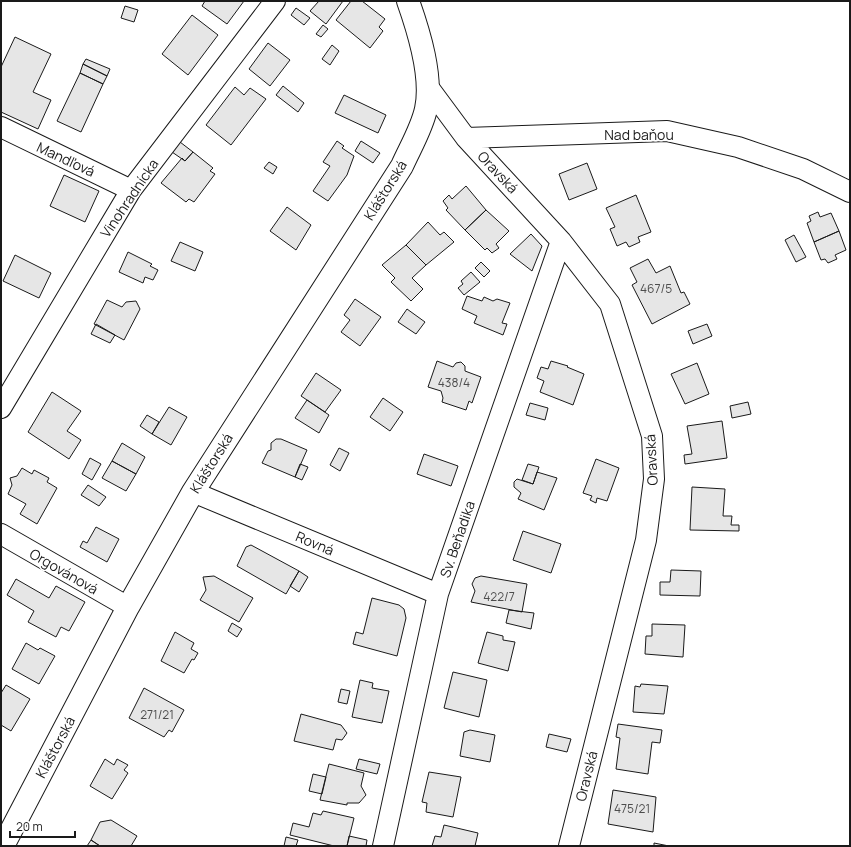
<svg xmlns="http://www.w3.org/2000/svg" width="851" height="847" font-family="Manrope,sans-serif">
	<style>
		.building { fill: #e6e6e6; stroke: #1a1a1a }
		.lines { fill: none; stroke-linecap: round; stroke-linejoin: round }
		.minor-casing { stroke: #1a1a1a; stroke-width: 22 }
		.tertiary-casing { stroke: #1a1a1a; stroke-width: 24 }
		.minor { stroke: #fff; stroke-width: 20 }
		.tertiary { stroke: #fff; stroke-width: 22 }
		.labels { text-anchor: middle; dominant-baseline: central; stroke-width: 3; stroke-linejoin: round; paint-order: stroke }
		.number-label { font-size: 12px; fill: #4d4d4d }
		.street-label { font-size: 14px; fill: #1a1a1a; stroke: #fff }
	</style>
	<rect width="100%" height="100%" fill="#fff"/>
	<path class="building" d="M 205,1 L 244,1 L 227,24 L 202,6 Z
		M 319,1 L 343,1 L 326,24 L 310,11 Z
		M 351,1 L 362,1 L 385,19 L 379,27 L 383,31 L 370,48 L 336,20 Z
		M 125,6 L 138,10 L 134,22 L 121,18 Z
		M 296,8 L 310,18 L 304,25 L 291,15 Z
		M 192,15 L 218,35 L 188,75 L 162,54 Z
		M 323,25 L 328,29 L 321,37 L 316,34 Z
		M 15,37 L 51,54 L 33,92 L 51,100 L 38,129 L 1,112 L 1,67 Z
		M 268,43 L 290,60 L 270,86 L 249,69 Z
		M 332,45 L 339,51 L 330,65 L 322,59 Z
		M 86,59 L 110,69 L 107,76 L 83,64 Z
		M 83,64 L 107,76 L 103,84 L 80,73 Z
		M 80,73 L 103,84 L 81,132 L 57,121 Z
		M 283,86 L 304,103 L 298,112 L 276,95 Z
		M 235,87 L 244,95 L 250,88 L 266,99 L 231,145 L 206,125 Z
		M 344,95 L 386,115 L 378,133 L 335,113 Z
		M 337,141 L 344,146 L 342,148 L 354,156 L 347,175 L 328,201 L 313,191 L 330,166 L 323,162 Z
		M 361,141 L 380,153 L 373,163 L 355,151 Z
		M 180,142 L 193,152 L 185,161 L 172,152 Z
		M 193,152 L 213,168 L 210,171 L 215,174 L 194,202 L 189,199 L 186,202 L 161,183 L 182,158 L 185,161 Z
		M 269,162 L 277,167 L 273,174 L 264,168 Z
		M 587,163 L 597,189 L 569,200 L 559,174 Z
		M 64,175 L 99,191 L 85,222 L 50,206 Z
		M 466,186 L 486,210 L 465,230 L 446,210 L 448,208 L 443,201 L 449,195 L 452,199 Z
		M 636,195 L 651,232 L 638,237 L 640,242 L 629,247 L 626,242 L 617,246 L 610,229 L 615,227 L 606,208 Z
		M 287,207 L 311,225 L 296,250 L 270,231 Z
		M 486,210 L 509,231 L 496,244 L 499,248 L 492,253 L 487,248 L 485,250 L 465,230 Z
		M 818,212 L 820,217 L 831,213 L 839,231 L 814,242 L 807,223 L 811,221 L 809,216 Z
		M 428,222 L 440,235 L 444,232 L 454,242 L 426,265 L 406,245 Z
		M 839,231 L 846,250 L 835,255 L 837,259 L 828,263 L 825,259 L 821,260 L 814,242 Z
		M 531,234 L 542,246 L 532,271 L 510,254 Z
		M 794,235 L 806,257 L 796,262 L 785,240 Z
		M 180,242 L 203,252 L 195,271 L 171,261 Z
		M 406,245 L 426,265 L 412,278 L 423,289 L 411,301 L 391,282 L 395,278 L 382,265 Z
		M 128,252 L 152,264 L 150,266 L 158,270 L 153,280 L 145,277 L 143,283 L 119,272 Z
		M 15,255 L 51,273 L 39,298 L 3,281 Z
		M 648,259 L 656,273 L 670,266 L 681,293 L 684,292 L 690,304 L 652,324 L 632,285 L 637,282 L 630,268 Z
		M 481,262 L 490,271 L 484,277 L 475,268 Z
		M 471,272 L 480,282 L 464,295 L 458,288 L 463,284 L 461,281 Z
		M 467,296 L 482,301 L 484,297 L 493,301 L 497,299 L 510,303 L 502,323 L 507,324 L 503,335 L 474,323 L 477,316 L 462,309 Z
		M 355,299 L 381,317 L 360,346 L 341,332 L 350,320 L 344,315 Z
		M 107,300 L 122,307 L 126,302 L 136,301 L 140,309 L 124,340 L 94,324 Z
		M 407,309 L 425,322 L 416,334 L 398,322 Z
		M 96,324 L 115,335 L 110,343 L 91,334 Z
		M 707,324 L 712,336 L 693,344 L 688,331 Z
		M 437,361 L 453,367 L 456,363 L 461,362 L 465,366 L 465,371 L 481,377 L 472,403 L 469,401 L 466,410 L 442,402 L 443,398 L 441,391 L 428,387 Z
		M 551,361 L 568,366 L 567,367 L 584,374 L 573,405 L 540,392 L 544,381 L 537,378 L 541,367 L 548,369 Z
		M 697,363 L 709,394 L 685,404 L 671,374 Z
		M 316,373 L 341,390 L 325,412 L 301,396 Z
		M 52,392 L 81,411 L 67,431 L 81,440 L 69,459 L 28,432 Z
		M 383,398 L 403,412 L 390,431 L 370,417 Z
		M 307,400 L 329,415 L 319,433 L 295,418 Z
		M 748,402 L 751,414 L 732,418 L 730,406 Z
		M 530,403 L 548,408 L 545,420 L 526,415 Z
		M 169,407 L 187,417 L 171,445 L 152,434 Z
		M 147,415 L 159,422 L 152,434 L 140,426 Z
		M 722,421 L 727,458 L 685,464 L 684,455 L 692,454 L 687,426 Z
		M 276,439 L 281,439 L 307,450 L 295,477 L 262,463 L 268,451 L 271,450 L 271,443 Z
		M 122,443 L 145,457 L 136,474 L 112,461 Z
		M 339,448 L 349,453 L 340,471 L 330,465 Z
		M 424,454 L 458,466 L 451,486 L 417,474 Z
		M 90,458 L 101,464 L 92,480 L 82,474 Z
		M 596,459 L 619,468 L 607,501 L 597,498 L 596,503 L 590,500 L 592,496 L 583,493 Z
		M 112,461 L 136,474 L 126,491 L 102,478 Z
		M 300,464 L 308,467 L 302,480 L 295,477 Z
		M 528,464 L 539,467 L 533,484 L 522,480 Z
		M 22,468 L 32,474 L 34,470 L 49,478 L 47,482 L 57,488 L 37,524 L 20,514 L 26,504 L 8,494 L 12,485 L 10,478 L 17,476 Z
		M 537,472 L 557,478 L 544,510 L 518,499 L 521,493 L 514,487 L 514,482 L 517,479 L 533,484 Z
		M 88,485 L 106,497 L 99,506 L 81,495 Z
		M 692,487 L 725,489 L 723,516 L 732,516 L 731,525 L 739,525 L 739,531 L 690,530 Z
		M 96,527 L 119,539 L 107,562 L 80,547 L 83,541 L 87,543 Z
		M 523,531 L 561,544 L 551,573 L 513,560 Z
		M 251,545 L 299,571 L 286,594 L 237,566 L 246,547 Z
		M 671,570 L 701,571 L 700,596 L 660,595 L 660,582 L 670,582 Z
		M 299,571 L 308,577 L 299,592 L 290,586 Z
		M 214,576 L 253,598 L 239,622 L 200,600 L 206,590 L 203,577 Z
		M 481,576 L 527,584 L 522,612 L 471,602 L 475,591 L 472,584 L 475,578 Z
		M 16,579 L 49,598 L 56,586 L 85,602 L 69,631 L 61,627 L 56,637 L 28,622 L 34,611 L 7,595 Z
		M 372,598 L 399,605 L 404,609 L 406,618 L 397,656 L 353,644 L 356,632 L 363,634 Z
		M 509,610 L 534,613 L 531,629 L 506,623 Z
		M 232,623 L 242,629 L 237,637 L 228,631 Z
		M 652,624 L 685,625 L 683,657 L 645,654 L 646,636 L 652,636 Z
		M 175,632 L 194,643 L 191,649 L 198,653 L 194,660 L 192,659 L 184,673 L 161,661 Z
		M 487,632 L 503,636 L 503,640 L 515,642 L 508,671 L 478,663 Z
		M 26,643 L 38,650 L 40,648 L 55,656 L 39,684 L 12,669 Z
		M 453,672 L 487,680 L 479,717 L 444,708 Z
		M 360,680 L 373,683 L 372,688 L 389,691 L 382,723 L 352,717 Z
		M 641,684 L 668,686 L 664,714 L 633,712 L 635,686 L 640,687 Z
		M 6,685 L 30,699 L 11,731 L 1,725 L 1,693 Z
		M 144,688 L 184,710 L 172,732 L 169,730 L 164,737 L 129,718 Z
		M 341,689 L 350,691 L 347,704 L 338,702 Z
		M 301,714 L 341,725 L 347,733 L 342,740 L 336,739 L 333,750 L 294,741 Z
		M 618,724 L 662,730 L 660,743 L 652,742 L 648,774 L 616,769 L 620,738 L 616,737 Z
		M 470,730 L 495,735 L 490,762 L 460,756 L 464,732 Z
		M 549,734 L 571,739 L 567,752 L 546,747 Z
		M 105,759 L 114,765 L 117,759 L 128,765 L 124,770 L 128,773 L 112,799 L 90,786 Z
		M 359,759 L 380,764 L 377,774 L 356,769 Z
		M 329,764 L 364,773 L 361,786 L 366,795 L 359,803 L 347,803 L 347,805 L 320,800 Z
		M 429,772 L 461,777 L 453,817 L 426,812 L 427,803 L 422,802 Z
		M 313,774 L 326,777 L 322,794 L 309,791 Z
		M 613,790 L 656,797 L 653,832 L 608,824 Z
		M 323,811 L 354,818 L 347,846 L 334,846 L 290,835 L 293,823 L 309,827 L 313,813 L 321,815 Z
		M 111,820 L 137,836 L 131,846 L 100,846 L 91,840 L 100,822 Z
		M 444,825 L 478,833 L 475,846 L 432,846 L 435,836 L 441,837 Z
		M 349,836 L 367,840 L 366,846 L 347,846 Z
		M 286,837 L 298,840 L 296,846 L 284,846 Z
		M 91,840 L 100,846 L 87,846 Z
		M 654,843 L 669,846 L 654,846 Z"/>
	<g class="lines">
		<defs>
			<path id="minor" d="M 429,88 L 466,138 L 561,241 L 610,304 L 652,436 L 654,479 L 646,540 L 569,846
				M 1,127 L 131,190
				M 466,138 L 667,131 L 738,147 L 803,169 L 850,192
				M 1,408 L 131,190 L 275,1
				M 193,492 L 438,594
				M 1,534 L 128,607
				M 383,846 L 438,594 L 561,241"/>
			<path id="tertiary" d="M 3,846 L 128,607 L 193,492 L 402,166 C 410,148 422,128 426,109 C 433,77 419,32 408,1"/>
		</defs>
		<use href="#minor" class="minor-casing"/>
		<use href="#tertiary" class="tertiary-casing"/>
		<use href="#minor" class="minor"/>
		<use href="#tertiary" class="tertiary"/>
	</g>
	<g class="labels">
		<g class="number-label">
			<text x="656" y="288">467/5</text>
			<text x="454" y="382">438/4</text>
			<text x="499" y="596">422/7</text>
			<text x="157" y="714">271/21</text>
			<text x="632" y="808">475/21</text>
		</g>
		<g class="street-label">
			<text x="639" y="134">Nad baňou</text>
			<text transform="translate(66 159) rotate(25)">Mandľová</text>
			<text transform="translate(498 172) rotate(47)">Oravská</text>
			<text transform="translate(385 190) rotate(-58)">Kláštorská</text>
			<text transform="translate(129 198) rotate(-56)">Vinohradnícka</text>
			<text transform="translate(651 460) rotate(-93)">Oravská</text>
			<text transform="translate(211 463) rotate(-58)">Kláštorská</text>
			<text transform="translate(457 539) rotate(-71)">Sv. Beňadika</text>
			<text transform="translate(315 543) rotate(23)">Rovná</text>
			<text transform="translate(64 571) rotate(30)">Orgovánová</text>
			<text transform="translate(55 747) rotate(-62)">Kláštorská</text>
			<text transform="translate(586 776) rotate(-76)">Oravská</text>
		</g>
	</g>
	<rect width="851" height="847" fill="none" stroke="#1a1a1a" stroke-width="4"/>
	<path d="M10 831v6h65v-6" fill="none" stroke="#1a1a1a" stroke-width="2"/>
	<text x="16" y="831" font-size="12" fill="#1a1a1a" stroke="#ffffff" stroke-width="3" paint-order="stroke">20 m</text>
</svg>
